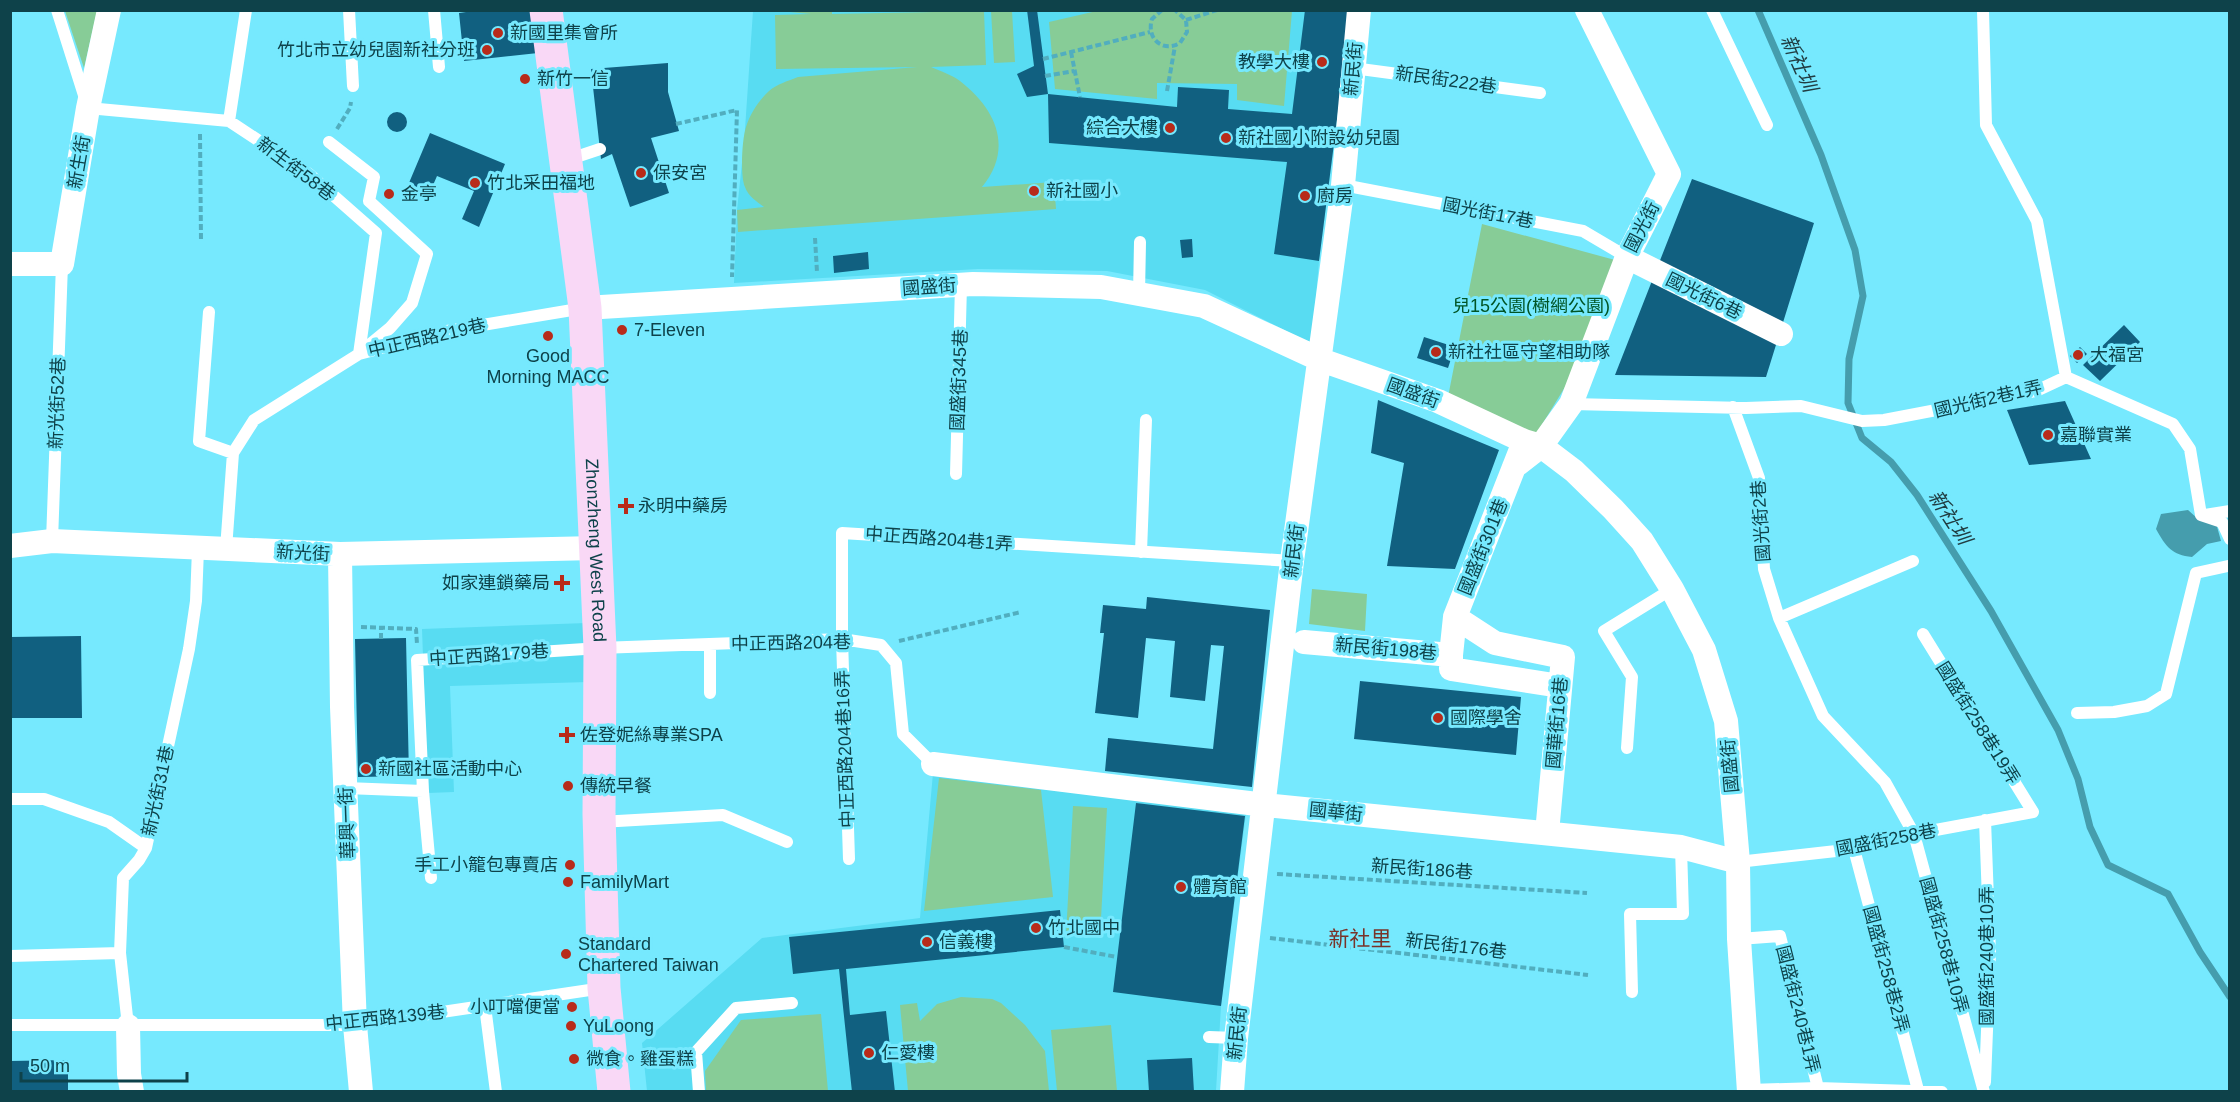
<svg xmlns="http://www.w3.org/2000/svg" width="2240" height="1102" font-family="Helvetica,'Noto Sans TC',sans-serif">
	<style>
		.built { fill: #58dcf2 }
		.green { fill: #87cc97 }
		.water { fill: #459dad }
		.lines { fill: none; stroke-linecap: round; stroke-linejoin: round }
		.stream { stroke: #459dad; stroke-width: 7 }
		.building { fill: #116080 }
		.path { stroke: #51aebf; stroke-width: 4; stroke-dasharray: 6 3; stroke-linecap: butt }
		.lane { stroke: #fff; stroke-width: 12 }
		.street { stroke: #fff; stroke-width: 24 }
		.secondary { stroke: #f9d8f6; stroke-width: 33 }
		.poi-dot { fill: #b82b1a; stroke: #76e9fe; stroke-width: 2 }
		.labels { text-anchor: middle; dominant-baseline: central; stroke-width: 6; stroke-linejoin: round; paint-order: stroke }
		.poi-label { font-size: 18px; fill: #0e424a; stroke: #76e9fe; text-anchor: start }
		.street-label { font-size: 18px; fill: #0e424a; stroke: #76e9fe }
		.park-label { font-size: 18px; fill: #015425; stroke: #76e9fe }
		.water-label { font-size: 20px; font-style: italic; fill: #213d42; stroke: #76e9fe }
		.quarter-label { font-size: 21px; fill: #793329; stroke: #76e9fe }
	</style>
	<rect width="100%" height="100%" fill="#76e9fe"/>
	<path class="built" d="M 753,11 L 1351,11 L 1319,261 L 1312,344 L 1205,290 L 1107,271 L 978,269 L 734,283 L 737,210 L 744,144 Z
		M 587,623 L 589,682 L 450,686 L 454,792 L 428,793 L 422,629 Z
		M 933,773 L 1247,806 L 1221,1006 L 1216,1091 L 647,1091 L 642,1043 L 762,938 L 920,918 Z"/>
	<path class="green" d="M 1101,10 L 1292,11 L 1284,106 L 1237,100 L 1237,84 L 1157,83 L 1157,99 L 1055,89 L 1049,22 Z
		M 65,11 L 97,11 L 84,68 Z
		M 779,11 L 832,11 L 832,14 L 984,11 L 986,65 L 931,67 C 940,71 952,75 960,81 C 996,109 1014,148 982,187 L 1054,182 L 1056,209 L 738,232 L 737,210 L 764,207 C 757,202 748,196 745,187 C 740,176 742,139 746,127 C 750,114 759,100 769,91 C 777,84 788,81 798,77 L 917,67 L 776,69 L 775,15 L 811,14 Z
		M 991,11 L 1012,11 L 1015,62 L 994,63 Z
		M 1482,224 L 1615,260 L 1573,374 L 1535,436 L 1448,397 Z
		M 1312,589 L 1367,594 L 1365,631 L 1309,624 Z
		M 939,778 L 1041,790 L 1053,897 L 924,911 Z
		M 1073,806 L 1107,808 L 1100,937 L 1066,935 Z
		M 961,997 L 992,999 L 1001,1003 L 1025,1025 L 1045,1051 L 1049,1091 L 908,1091 L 900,1005 L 917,1003 L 920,1021 L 937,1004 Z
		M 821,1014 L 828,1091 L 706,1091 L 705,1071 L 741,1020 Z
		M 1111,1025 L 1117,1091 L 1057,1091 L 1051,1030 Z"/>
	<path class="water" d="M 2188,510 L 2198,519 L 2216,523 L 2221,541 L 2207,544 L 2192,557 C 2172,555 2166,547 2156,529 L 2161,514 Z"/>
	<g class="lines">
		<path class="stream" d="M 1758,10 L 1821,155 L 1855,250 L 1863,296 L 1849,359 L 1848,403 L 1862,438 L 1891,462 L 1917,495 L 1991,611 L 2058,730 L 2078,779 L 2090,827 L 2108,865 L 2168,894 L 2200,952 L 2230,997"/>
	</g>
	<path class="building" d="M 480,10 L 533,10 L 538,53 L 464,61 L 459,13 Z
		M 1027,10 L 1037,10 L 1048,94 L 1027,97 L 1017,74 L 1034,66 Z
		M 1305,10 L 1351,10 L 1319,261 L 1274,254 L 1287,162 L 1049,143 L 1048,94 L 1177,107 L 1178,87 L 1229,90 L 1228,109 L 1292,114 Z
		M 668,63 L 668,92 L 679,131 L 651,138 L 669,193 L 630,207 L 612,154 L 601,159 L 591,69 Z
		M387 122a10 10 0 1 1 20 0a10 10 0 1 1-20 0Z
		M 430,133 L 505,164 L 479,227 L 462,219 L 474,191 L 437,176 L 427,199 L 406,190 Z
		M 1692,179 L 1814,223 L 1766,377 L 1615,375 Z
		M 1192,239 L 1193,257 L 1182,258 L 1180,240 Z
		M 868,252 L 869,269 L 834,273 L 833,256 Z
		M 2124,325 L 2140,342 L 2100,381 L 2083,365 Z
		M 1424,337 L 1455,347 L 1448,368 L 1417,358 Z
		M 2080,347 L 2087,354 L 2077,363 L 2070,356 Z
		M 1378,400 L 1499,450 L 1455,569 L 1387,566 L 1404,463 L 1371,453 Z
		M 2065,401 L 2091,459 L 2029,465 L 2007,410 Z
		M 1147,597 L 1270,610 L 1252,787 L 1105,771 L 1108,738 L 1213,749 L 1224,646 L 1211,645 L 1205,701 L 1170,697 L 1175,641 L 1146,638 L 1138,718 L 1095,713 L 1104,633 L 1100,633 L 1103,605 L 1146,609 Z
		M 81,636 L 82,718 L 10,718 L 10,637 Z
		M 406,638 L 409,776 L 358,777 L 355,639 Z
		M 1360,681 L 1521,697 L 1516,755 L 1354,739 Z
		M 1136,803 L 1245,816 L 1221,1006 L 1113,992 Z
		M 1060,910 L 1064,947 L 846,969 L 850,1015 L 886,1011 L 895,1092 L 852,1092 L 839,969 L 793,974 L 789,937 Z
		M 1192,1058 L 1194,1092 L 1149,1092 L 1147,1060 Z
		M 68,1060 L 68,1092 L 10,1092 L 10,1061 Z"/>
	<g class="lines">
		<path class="path" d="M 1162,10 L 1152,19 C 1146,38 1162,53 1180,43 L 1187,32 L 1186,20 L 1175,10
			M 1186,20 L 1217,10
			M 1071,52 L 1080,97
			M 1043,59 L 1150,32
			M 1045,76 L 1074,71
			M 1167,91 L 1175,46
			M 676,124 L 737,110 L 732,277
			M 337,129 L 350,108 L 351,102
			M 200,134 L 201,240
			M 815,238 L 817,272
			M 361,627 L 416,629 L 417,644
			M 381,639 L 381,628
			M 899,641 L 1021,612
			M 1277,874 L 1587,893
			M 1270,938 L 1588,975
			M 1064,947 L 1117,957"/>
		<path class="lane" d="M 57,10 L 88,108 L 229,121 L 309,174 L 376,233 L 359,354
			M 349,10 L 353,86
			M 434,10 L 439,67
			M 1712,10 L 1767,125
			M 1983,10 L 1986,125 L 2037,221 L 2066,377
			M 1353,68 L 1540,93
			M 229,121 L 246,10
			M 329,142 L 374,177 L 369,201 L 427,254 L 412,303 L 390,328 L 362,351
			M 567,160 L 600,149
			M 1343,185 L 1583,231 L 1627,257
			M 1139,294 L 1140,242
			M 209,312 L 199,441 L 233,453
			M 1571,404 L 1746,408 L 1801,406 L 1862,421 L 1884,420 L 2036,391 L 2066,377 L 2173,424 L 2190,449 L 2201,515
			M 1733,407 L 1759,478 L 1764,569 L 1779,618 L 1913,561
			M 956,474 L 961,285
			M 2201,515 L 2222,522 L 2230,539
			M 2205,515 L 2230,511
			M 52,541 L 62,264
			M 226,549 L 233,453 L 254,420 L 359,354 L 447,331 L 584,308
			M 1141,552 L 1146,420
			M 1779,618 L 1823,716 L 1885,782 L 1914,834 L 1984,1092
			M 710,644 L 710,693
			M 2077,713 L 2114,712 L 2147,706 L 2166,694 L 2196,573 L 2228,566
			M 1627,748 L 1632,677 L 1604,631 L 1672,589
			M 346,788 L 423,791
			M 10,799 L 44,799 L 109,822 L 146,848
			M 600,822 L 723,815 L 787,842
			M 1854,849 L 1918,1090
			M 849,859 L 842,639 L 842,533 L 1292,561
			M 1738,862 L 1854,849 L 1914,834 L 2033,812 L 1923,634
			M 431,878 L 423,791 L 417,660 L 600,648 L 842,639 L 881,645 L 896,663 L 903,734 L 933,764
			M 1739,939 L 1780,936 L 1818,1088
			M 10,956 L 120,953
			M 1632,992 L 1630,914 L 1683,914 L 1681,847
			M 485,1006 L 496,1092
			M 10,1025 L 355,1025 L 603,988
			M 128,1026 L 120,953 L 123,878 L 139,860 L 146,848 L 189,649 L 196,601 L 198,549
			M 1209,1037 L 1236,1038
			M 1985,1082 L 1990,953 L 1985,820
			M 1749,1090 L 1818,1088 L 1942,1092
			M 699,1092 L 696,1052 L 736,1008 L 792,1003"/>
		<path class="street" d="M 1627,257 L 1781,334
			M 10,264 L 62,264 L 88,108 L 109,10
			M 585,308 L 973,284 L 1101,287 L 1204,306 L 1321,360 L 1438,401 L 1524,441 L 1541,446 L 1574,471 L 1613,509 L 1642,541 L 1672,589 L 1704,650 L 1726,721 L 1738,862 L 1739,939 L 1749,1092
			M 1514,467 L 1541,446 L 1571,404 L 1627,257 L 1669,174 L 1587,10
			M 10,546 L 52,541 L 340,554 L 596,548
			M 340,554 L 342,707 L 355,1025 L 361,1092
			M 1455,617 L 1495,643 L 1563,657 L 1547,833
			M 1304,642 L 1451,655 L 1451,669 L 1560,686
			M 1451,655 L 1455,617 L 1520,452
			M 933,764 L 1265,805 L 1681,847 L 1738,862
			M 128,1026 L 129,1074 L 132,1092
			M 1232,1092 L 1236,1038 L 1292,561 L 1343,185 L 1359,10"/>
		<path class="secondary" id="s1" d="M 546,10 L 585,308 L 600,648 L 599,814 L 604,988 L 614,1092"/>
	</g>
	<g class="poi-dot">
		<circle cx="498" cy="33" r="6"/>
		<circle cx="487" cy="50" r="6"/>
		<circle cx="1322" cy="62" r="6"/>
		<circle cx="525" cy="79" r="6"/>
		<circle cx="1170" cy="128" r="6"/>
		<circle cx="1226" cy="138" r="6"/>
		<circle cx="641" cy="173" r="6"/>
		<circle cx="475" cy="183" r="6"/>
		<circle cx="1034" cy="191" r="6"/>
		<circle cx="389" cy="194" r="6"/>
		<circle cx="1305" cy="196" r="6"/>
		<circle cx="622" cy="330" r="6"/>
		<circle cx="548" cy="336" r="6"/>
		<circle cx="1436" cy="352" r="6"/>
		<circle cx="2078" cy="355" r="6"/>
		<circle cx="2048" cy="435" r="6"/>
		<path d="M623 497h6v6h6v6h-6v6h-6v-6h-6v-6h6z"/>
		<path d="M559 574h6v6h6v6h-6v6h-6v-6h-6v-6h6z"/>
		<circle cx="1438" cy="718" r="6"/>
		<path d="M564 726h6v6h6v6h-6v6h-6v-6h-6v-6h6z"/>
		<circle cx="366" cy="769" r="6"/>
		<circle cx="568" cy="786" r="6"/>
		<circle cx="570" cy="865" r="6"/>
		<circle cx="568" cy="882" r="6"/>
		<circle cx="1181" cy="887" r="6"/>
		<circle cx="1036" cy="928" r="6"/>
		<circle cx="927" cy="942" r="6"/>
		<circle cx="566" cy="954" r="6"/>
		<circle cx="572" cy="1007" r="6"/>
		<circle cx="571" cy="1026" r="6"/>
		<circle cx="869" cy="1053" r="6"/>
		<circle cx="574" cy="1059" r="6"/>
	</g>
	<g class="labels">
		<g class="poi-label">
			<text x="510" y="33">新國里集會所</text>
			<text x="475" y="50" text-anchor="end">竹北市立幼兒園新社分班</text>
			<text x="1310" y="62" text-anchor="end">教學大樓</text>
			<text x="537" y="79">新竹一信</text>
			<text x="1158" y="128" text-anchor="end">綜合大樓</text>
			<text x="1238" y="138">新社國小附設幼兒園</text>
			<text x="653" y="173">保安宮</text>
			<text x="487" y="183">竹北采田福地</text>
			<text x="1046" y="191">新社國小</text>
			<text x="401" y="194">金亭</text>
			<text x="1317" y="196">廚房</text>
			<text x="634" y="330">7-Eleven</text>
			<text x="1448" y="352">新社社區守望相助隊</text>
			<text x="2090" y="355">大福宮</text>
			<text x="548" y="356" text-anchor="middle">Good<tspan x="548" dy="21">Morning MACC</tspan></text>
			<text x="2060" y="435">嘉聯實業</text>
			<text x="638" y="506">永明中藥房</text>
			<text x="550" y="583" text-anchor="end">如家連鎖藥局</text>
			<text x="1450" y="718">國際學舍</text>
			<text x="580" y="735">佐登妮絲專業SPA</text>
			<text x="378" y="769">新國社區活動中心</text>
			<text x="580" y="786">傳統早餐</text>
			<text x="558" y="865" text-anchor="end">手工小籠包專賣店</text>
			<text x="580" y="882">FamilyMart</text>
			<text x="1193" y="887">體育館</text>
			<text x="1048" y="928">竹北國中</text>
			<text x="939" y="942">信義樓</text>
			<text x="578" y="944">Standard<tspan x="578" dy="21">Chartered Taiwan</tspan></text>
			<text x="560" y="1007" text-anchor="end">小叮噹便當</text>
			<text x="583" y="1026">YuLoong</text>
			<text x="881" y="1053">仁愛樓</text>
			<text x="586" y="1059">微食。雞蛋糕</text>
		</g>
		<g class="street-label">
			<text transform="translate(1353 69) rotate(-85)">新民街</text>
			<text transform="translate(1446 80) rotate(8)">新民街222巷</text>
			<text transform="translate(79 162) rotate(-80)">新生街</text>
			<text transform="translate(296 169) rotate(37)">新生街58巷</text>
			<text transform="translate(1488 213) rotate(11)">國光街17巷</text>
			<text transform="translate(1642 227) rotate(-63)">國光街</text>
			<text transform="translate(929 287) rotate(-4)">國盛街</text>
			<text transform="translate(1704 296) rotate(26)">國光街6巷</text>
			<text transform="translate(427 338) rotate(-13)">中正西路219巷</text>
			<text transform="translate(959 380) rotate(-88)">國盛街345巷</text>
			<text transform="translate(1413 393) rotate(20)">國盛街</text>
			<text transform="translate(1988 399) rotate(-13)">國光街2巷1弄</text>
			<text transform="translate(57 403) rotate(-88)">新光街52巷</text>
			<text transform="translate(1761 521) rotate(-94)">國光街2巷</text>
			<text transform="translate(939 539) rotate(4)">中正西路204巷1弄</text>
			<text transform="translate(1483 547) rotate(-68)">國盛街301巷</text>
			<text stroke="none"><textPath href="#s1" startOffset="543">Zhonzheng West Road</textPath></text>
			<text transform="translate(1294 551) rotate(-83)">新民街</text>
			<text transform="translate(303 553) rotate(3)">新光街</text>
			<text transform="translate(791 643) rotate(-1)">中正西路204巷</text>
			<text transform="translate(1386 649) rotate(5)">新民街198巷</text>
			<text transform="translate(489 655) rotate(-4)">中正西路179巷</text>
			<text transform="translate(1557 723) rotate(-85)">國華街16巷</text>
			<text transform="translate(1978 723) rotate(58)">國盛街258巷19弄</text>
			<text transform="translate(845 749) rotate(-92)">中正西路204巷16弄</text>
			<text transform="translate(1730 766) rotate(-95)">國盛街</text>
			<text transform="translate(158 791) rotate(-78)">新光街31巷</text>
			<text transform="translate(1336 812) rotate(6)">國華街</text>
			<text transform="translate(347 823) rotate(-92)">華興一街</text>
			<text transform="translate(1886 840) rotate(-11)">國盛街258巷</text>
			<text transform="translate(1422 869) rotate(4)">新民街186巷</text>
			<text transform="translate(1944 945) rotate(75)">國盛街258巷10弄</text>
			<text transform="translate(1456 946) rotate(7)">新民街176巷</text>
			<text transform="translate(1987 956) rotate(-90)">國盛街240巷10弄</text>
			<text transform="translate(1886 969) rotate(75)">國盛街258巷2弄</text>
			<text transform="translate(1798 1009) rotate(76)">國盛街240巷1弄</text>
			<text transform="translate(385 1018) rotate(-6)">中正西路139巷</text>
			<text transform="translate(1237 1033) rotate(-84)">新民街</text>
		</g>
		<g class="park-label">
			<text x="1531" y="306">兒15公園(樹網公園)</text>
		</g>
		<g class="water-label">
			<text transform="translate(1799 63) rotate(66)">新社圳</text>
			<text transform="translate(1950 517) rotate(57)">新社圳</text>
		</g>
		<g class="quarter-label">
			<text x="1360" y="938">新社里</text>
		</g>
	</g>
	<rect width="2240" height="1102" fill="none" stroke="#0e424a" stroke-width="24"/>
	<path d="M21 1072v9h166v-9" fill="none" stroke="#0e424a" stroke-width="3"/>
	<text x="30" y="1072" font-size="18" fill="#0e424a" stroke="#76e9fe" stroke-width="4.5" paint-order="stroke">50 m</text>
</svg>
